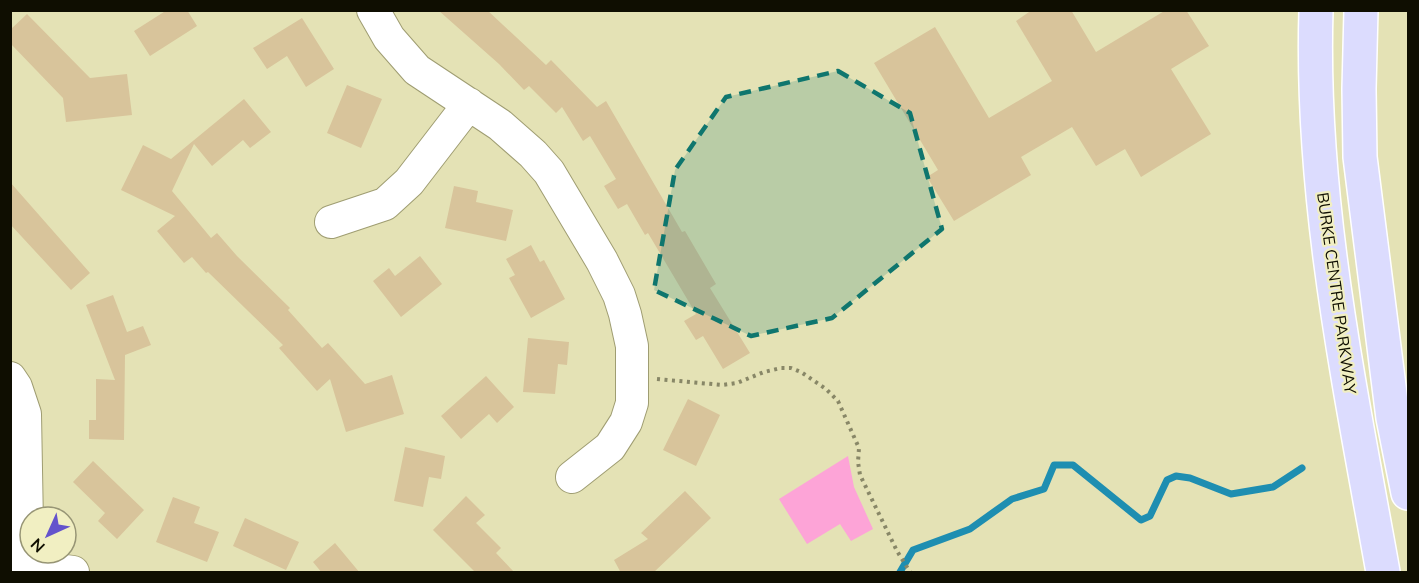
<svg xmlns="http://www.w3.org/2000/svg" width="1419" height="583" font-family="Mulish,sans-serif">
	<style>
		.green { fill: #fda4d7 }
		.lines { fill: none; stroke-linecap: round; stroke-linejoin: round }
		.stream { stroke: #1e8eb1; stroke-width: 7 }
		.building { fill: #d8c49b }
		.minor-casing { stroke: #9f9d72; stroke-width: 34 }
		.major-casing { stroke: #fff; stroke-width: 36 }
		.path { stroke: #888767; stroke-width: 4; stroke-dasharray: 3 4.5; stroke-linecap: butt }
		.minor { stroke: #fff; stroke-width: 32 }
		.major { stroke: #dcdcfe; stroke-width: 33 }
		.marked { fill: #0f766e; fill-opacity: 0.2; stroke: #0f766e; stroke-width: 4.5; stroke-dasharray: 12 8; stroke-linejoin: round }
		.labels { text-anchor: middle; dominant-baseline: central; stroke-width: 4.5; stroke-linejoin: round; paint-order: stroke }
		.street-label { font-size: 16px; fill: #0f0e01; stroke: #f1efc2 }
	</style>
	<rect width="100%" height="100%" fill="#e4e2b5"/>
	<path class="green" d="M 848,456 L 854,487 L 873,529 L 851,541 L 840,524 L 807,544 L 779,499 Z"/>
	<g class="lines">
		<path class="stream" d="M 900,572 L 913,550 L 970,529 L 1012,499 L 1044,489 L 1054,465 L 1073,465 L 1141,520 L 1150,516 L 1167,480 L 1176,476 L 1190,478 L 1231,494 L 1273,487 L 1302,468"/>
	</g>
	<path class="building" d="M 167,10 L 187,10 L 197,26 L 150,56 L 134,31 Z
		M 438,10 L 487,10 L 546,65 L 551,60 L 597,107 L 606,101 L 682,232 L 685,231 L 716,284 L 710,288 L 750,353 L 723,369 L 703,336 L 696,340 L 684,321 L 696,314 L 648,233 L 645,235 L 627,204 L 618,209 L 604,186 L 616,179 L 590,136 L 583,141 L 562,107 L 556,113 L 529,86 L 524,90 L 499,64 Z
		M 1032,10 L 1071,10 L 1096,52 L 1166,10 L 1186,10 L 1209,46 L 1171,69 L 1211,134 L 1141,177 L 1125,149 L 1096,166 L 1072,127 L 1021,157 L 1031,175 L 954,221 L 927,177 L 938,170 L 874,63 L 935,27 L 989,118 L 1052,81 L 1016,21 Z
		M 27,14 L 90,78 L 127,74 L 132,115 L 66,122 L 63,98 L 10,43 L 10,30 Z
		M 302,18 L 334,69 L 306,87 L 287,56 L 267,69 L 253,48 Z
		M 347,85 L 382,99 L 361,148 L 327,133 Z
		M 244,99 L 271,132 L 250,148 L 243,140 L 212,166 L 194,144 L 172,191 L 211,238 L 217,233 L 237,256 L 290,308 L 288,310 L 322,348 L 328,343 L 365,384 L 392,375 L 404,414 L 346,432 L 330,379 L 317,391 L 279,348 L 283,345 L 208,272 L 206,273 L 192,257 L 184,263 L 157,231 L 175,216 L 121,190 L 143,145 L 171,159 Z
		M 10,182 L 90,273 L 71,290 L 10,224 Z
		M 454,186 L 478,191 L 476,202 L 513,210 L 506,241 L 445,228 Z
		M 531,245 L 540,262 L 544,260 L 565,299 L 531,318 L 509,278 L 515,275 L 506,259 Z
		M 420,256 L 442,284 L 401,317 L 373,281 L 389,268 L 395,276 Z
		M 113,295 L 127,332 L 143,326 L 151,345 L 125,355 L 124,440 L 89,439 L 89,420 L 96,420 L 96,379 L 115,380 L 86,305 Z
		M 528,338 L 569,342 L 567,365 L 558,364 L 555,394 L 523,392 Z
		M 486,376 L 514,407 L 497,423 L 489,414 L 461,439 L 441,416 Z
		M 688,399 L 720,415 L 696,466 L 663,450 Z
		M 405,447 L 445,456 L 441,479 L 429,477 L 423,507 L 394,501 Z
		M 93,461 L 144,510 L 117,539 L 98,521 L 105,513 L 73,482 Z
		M 685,491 L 711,518 L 653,573 L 621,573 L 614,560 L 648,539 L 641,533 Z
		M 466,496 L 485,515 L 476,523 L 501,548 L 496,553 L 515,573 L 476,573 L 433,530 Z
		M 173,497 L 200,507 L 194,523 L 219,532 L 207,562 L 156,542 Z
		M 245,518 L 299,542 L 286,570 L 233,546 Z
		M 335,543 L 360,573 L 322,573 L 313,562 Z"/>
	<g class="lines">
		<defs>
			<path id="minor" d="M 373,10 L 389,38 L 417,70 L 500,125 L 533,154 L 549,172 L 602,261 L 619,295 L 625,314 L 632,346 L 632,403 L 626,422 L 610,447 L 572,477
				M 331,222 L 385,204 L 409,182 L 469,104
				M 10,378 L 16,387 L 25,414 L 27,525 L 25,566
				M 10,569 L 25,566 L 73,572"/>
			<path id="major" d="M 1316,10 C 1310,200 1350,387 1383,572
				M 1361,10 L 1359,89 L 1360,157 L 1393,418 L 1408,493"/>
		</defs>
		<use href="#minor" class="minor-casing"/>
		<use href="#major" class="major-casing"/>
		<path class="path" d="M 657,379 L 722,385 L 737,383 L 764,372 L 781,368 L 791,368 L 801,372 L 826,389 L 838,401 L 859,448 L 858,462 L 860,475 L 897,551 L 910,572"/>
		<use href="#minor" class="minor"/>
		<use href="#major" class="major"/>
	</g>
	<path class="marked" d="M 838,71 L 910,113 L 942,229 L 832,318 L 751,336 L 654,290 L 675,170 L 726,97 Z"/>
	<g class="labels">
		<g class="street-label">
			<text transform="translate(1337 293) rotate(82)">BURKE CENTRE PARKWAY</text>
		</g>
	</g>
	<rect width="1419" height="583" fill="none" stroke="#0f0e01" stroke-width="24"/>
	<g transform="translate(48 535) rotate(225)"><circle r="28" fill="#f1efc2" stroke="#979575" stroke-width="1.5"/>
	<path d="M0-4.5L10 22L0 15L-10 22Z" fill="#6453cc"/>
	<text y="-9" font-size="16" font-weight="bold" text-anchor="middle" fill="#0f0e01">N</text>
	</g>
</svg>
